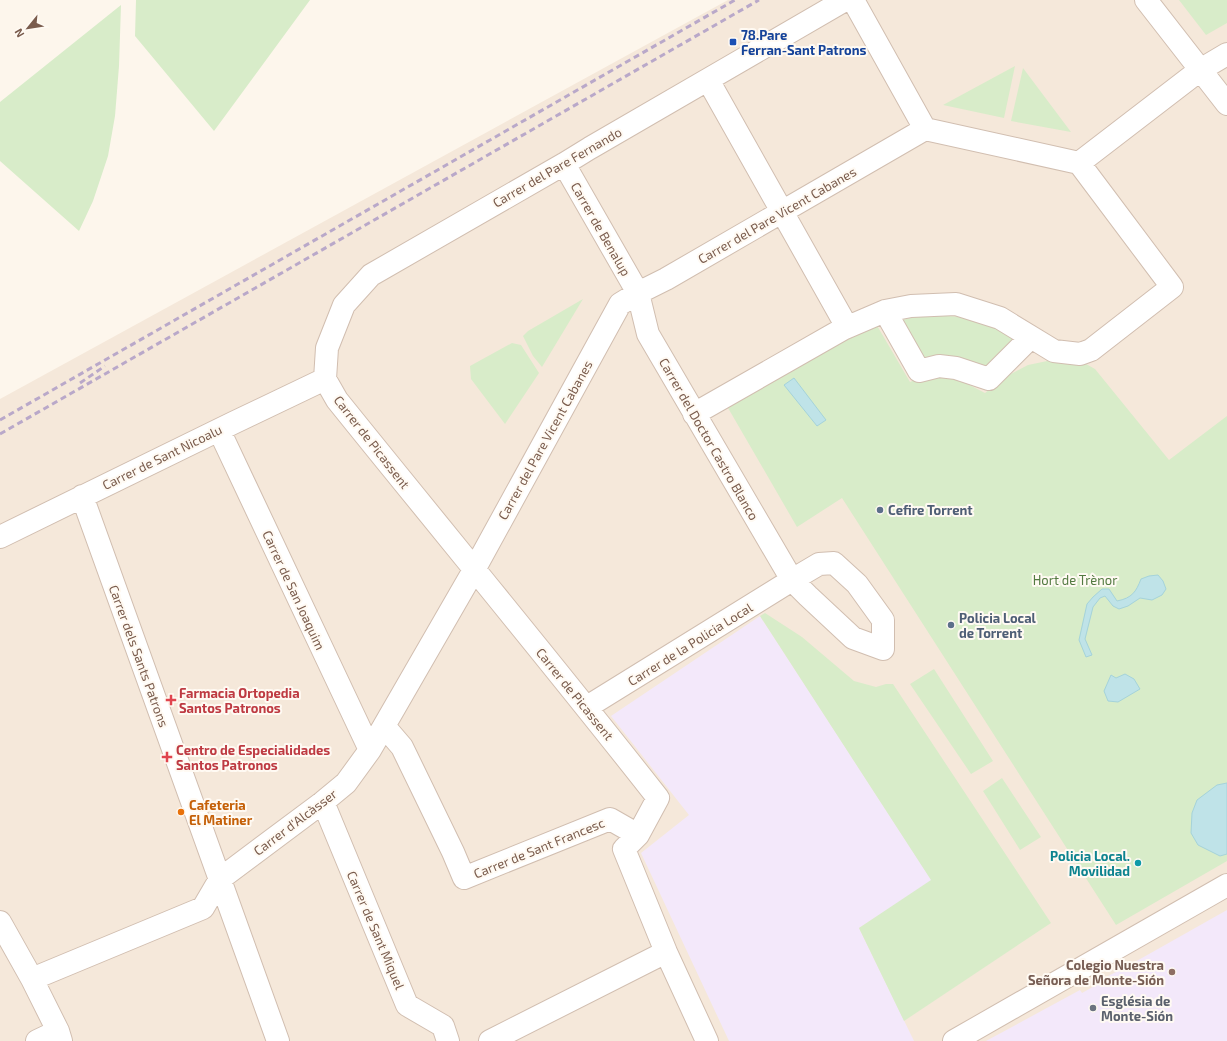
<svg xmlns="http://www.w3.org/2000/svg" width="1227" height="1041" font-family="'Exo 2',sans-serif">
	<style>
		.residential { fill: #f5e8da }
		.education { fill: #f3e8fa }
		.green { fill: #d8ecc9 }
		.water { fill: #bfe3e8; stroke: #a5d3da }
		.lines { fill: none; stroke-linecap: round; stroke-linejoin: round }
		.minor-casing { stroke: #d1beb0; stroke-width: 24 }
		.minor { stroke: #fff; stroke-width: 22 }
		.rail { stroke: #b9a8c9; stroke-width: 3; stroke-dasharray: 6 4; stroke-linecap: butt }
		.transit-dot { fill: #1a4fb4; stroke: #fffaf3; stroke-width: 1.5 }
		.service-dot { fill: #5c6f8a; stroke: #fffaf3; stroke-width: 1.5 }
		.health-dot { fill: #e0444e; stroke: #fffaf3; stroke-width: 1.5 }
		.food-dot { fill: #e8710a; stroke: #fffaf3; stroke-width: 1.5 }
		.culture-dot { fill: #0f9aa8; stroke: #fffaf3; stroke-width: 1.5 }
		.education-dot { fill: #8d6e63; stroke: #fffaf3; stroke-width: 1.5 }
		.worship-dot { fill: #6b7280; stroke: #fffaf3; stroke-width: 1.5 }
		.labels { text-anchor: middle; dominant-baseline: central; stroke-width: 4; stroke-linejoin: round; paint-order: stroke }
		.transit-label { font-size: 13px; font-weight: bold; fill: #164399; stroke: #fffaf3; text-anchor: start }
		.street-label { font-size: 13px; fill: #7a5c4d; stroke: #fffaf3 }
		.service-label { font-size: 13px; font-weight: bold; fill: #4e5e75; stroke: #fffaf3; text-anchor: start }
		.park-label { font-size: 13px; fill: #537a41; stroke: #fffaf3 }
		.health-label { font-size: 13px; font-weight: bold; fill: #be3a42; stroke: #fffaf3; text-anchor: start }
		.food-label { font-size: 13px; font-weight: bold; fill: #c56008; stroke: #fffaf3; text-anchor: start }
		.culture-label { font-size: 13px; font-weight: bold; fill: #0d838f; stroke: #fffaf3; text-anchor: end }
		.education-label { font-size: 13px; font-weight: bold; fill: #785e54; stroke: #fffaf3; text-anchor: end }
		.worship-label { font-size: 13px; font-weight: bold; fill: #5b616d; stroke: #fffaf3; text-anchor: start }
	</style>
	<rect width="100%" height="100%" fill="#fdf6ec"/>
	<path class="residential" d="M 728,0 L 1227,0 L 1227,1041 L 0,1041 L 0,399 Z"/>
	<path class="education" d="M 760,616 L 932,881 L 859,928 L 914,1041 L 729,1041 L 641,853 L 689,815 L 611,716 Z
		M 1227,910 L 1227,1041 L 986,1041 L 1080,990 L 1082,993 L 1109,978 L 1108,976 L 1126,967 Z"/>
	<path class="green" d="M 136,0 L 310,0 L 214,131 L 135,36 Z
		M 1179,0 L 1227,0 L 1227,23 L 1206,35 Z
		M 121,5 L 119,66 L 115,116 L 108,156 L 93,201 L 79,231 L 0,161 L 0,102 Z
		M 1015,66 L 1004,118 L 943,105 Z
		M 1023,68 L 1071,132 L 1011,121 Z
		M 583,299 L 542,367 L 533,356 L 523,336 L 528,331 Z
		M 924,315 L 968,317 L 1020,335 L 986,368 L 924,360 L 902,320 Z
		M 872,317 L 910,382 L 924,376 L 956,378 L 985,393 L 1007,376 L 1028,365 L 1052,360 L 1077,359 L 1095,369 L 1169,460 L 1227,416 L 1227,861 L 1116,925 L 842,498 L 797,527 L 724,401 Z
		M 512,343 L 521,345 L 539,373 L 505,424 L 471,379 L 470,366 Z
		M 765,613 L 802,637 L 854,681 L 876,687 L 886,684 L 893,684 L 1051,923 L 904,1021 L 859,928 L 931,880 L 760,616 Z
		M 934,669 L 993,761 L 971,774 L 910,684 Z
		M 1002,778 L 1041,837 L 1020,850 L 983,791 Z"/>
	<path class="water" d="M 794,378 L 826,420 L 817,426 L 784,385 Z
		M 1158,575 L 1163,581 L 1166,589 L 1162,595 L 1152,600 L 1140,598 L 1128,606 L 1119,609 L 1113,606 L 1105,596 L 1100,598 L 1093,607 L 1085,639 L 1092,655 L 1086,657 L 1079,640 L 1087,604 L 1093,597 L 1102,589 L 1109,589 L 1117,601 C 1132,598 1136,592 1141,579 L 1149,576 Z
		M 1125,674 L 1134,679 L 1140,689 L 1118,702 L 1108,701 L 1104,691 L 1111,675 L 1116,678 Z
		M 1227,783 L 1227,854 L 1220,856 L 1198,845 L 1191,833 L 1192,813 L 1197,800 L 1217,785 Z"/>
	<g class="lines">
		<defs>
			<path id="minor" d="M 853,0 L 925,129
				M 1146,0 L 1227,104
				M 708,80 L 847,327
				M 1079,163 L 1200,70 L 1227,54
				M 564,164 L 638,293 L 648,334 L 792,580 L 819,564 L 834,563 L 857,584 L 883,620 L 883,649 L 853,638 L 808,596 L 792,580 L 587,707
				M 885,311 L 919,371 L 939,366 L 956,368 L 989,379 L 1031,337
				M 325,379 L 337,400 C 444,533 553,664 658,798 L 638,835 L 624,849 L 666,952 L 707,1041
				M 325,379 L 327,348 L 344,305 L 371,275 L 564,164 L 590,148 L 845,0
				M 219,430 L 370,750
				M 82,496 L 278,1041
				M 0,537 L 233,423 L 325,379
				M 384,726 L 402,747 L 453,852 L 464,878 L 610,819 L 638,835
				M 323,802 L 407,1005 L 443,1026 L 448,1041
				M 0,922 L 32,979 L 58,1031 L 61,1041
				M 32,979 L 203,908 L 220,879 L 323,802 L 346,783 L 370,750 L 384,726 L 474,570 L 620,304 L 638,293 L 666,279 L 925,129 L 1079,163 L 1172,287 L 1091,350 L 1080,354 L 1054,351 L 1000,318 L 956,304 L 911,306 L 885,311 L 843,329 L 694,414
				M 37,1041 L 58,1031
				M 490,1041 L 666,952
				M 954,1041 L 1227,885"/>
		</defs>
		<use href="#minor" class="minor-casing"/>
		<use href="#minor" class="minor"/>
		<path class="rail" d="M 80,383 L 105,366
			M 0,420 L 735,0
			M 0,434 L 759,0"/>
	</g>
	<rect class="transit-dot" x="729" y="38" width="8" height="8" rx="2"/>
	<g class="service-dot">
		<circle cx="880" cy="510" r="4"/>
		<circle cx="951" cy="625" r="4"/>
	</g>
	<g class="health-dot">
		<path d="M169 694h4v4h4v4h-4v4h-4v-4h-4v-4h4z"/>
		<path d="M165 751h4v4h4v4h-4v4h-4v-4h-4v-4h4z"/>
	</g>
	<circle class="food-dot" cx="181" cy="812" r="4"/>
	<circle class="culture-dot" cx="1138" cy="863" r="4"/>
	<circle class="education-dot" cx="1172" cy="972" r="4"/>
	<circle class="worship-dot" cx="1093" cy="1008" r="4"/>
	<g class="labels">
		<g class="transit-label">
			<text x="741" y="35">78.Pare<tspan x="741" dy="15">Ferran-Sant Patrons</tspan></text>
		</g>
		<g class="street-label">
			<text transform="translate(557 167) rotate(-30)">Carrer del Pare Fernando</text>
			<text transform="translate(777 215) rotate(-30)">Carrer del Pare Vicent Cabanes</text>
			<text transform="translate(601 229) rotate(60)">Carrer de Benalup</text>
			<text transform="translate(709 439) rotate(60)">Carrer del Doctor Castro Blanco</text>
			<text transform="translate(545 440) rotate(-61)">Carrer del Pare Vicent Cabanes</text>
			<text transform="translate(372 442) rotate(52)">Carrer de Picassent</text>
			<text transform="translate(162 457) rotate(-26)">Carrer de Sant Nicoalu</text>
			<text transform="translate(294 590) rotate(65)">Carrer de San Joaquim</text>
			<text transform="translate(690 644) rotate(-32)">Carrer de la Policia Local</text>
			<text transform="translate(139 656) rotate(70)">Carrer dels Sants Patrons</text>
			<text transform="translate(575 694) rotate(51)">Carrer de Picassent</text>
			<text transform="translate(295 822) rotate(-37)">Carrer d'Alcàsser</text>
			<text transform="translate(539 848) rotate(-22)">Carrer de Sant Francesc</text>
			<text transform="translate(376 930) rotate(67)">Carrer de Sant Miquel</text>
		</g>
		<g class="service-label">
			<text x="888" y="510">Cefire Torrent</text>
			<text x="959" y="618">Policia Local<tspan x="959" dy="15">de Torrent</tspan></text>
		</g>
		<g class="park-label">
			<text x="1075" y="580">Hort de Trènor</text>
		</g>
		<g class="health-label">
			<text x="179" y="693">Farmacia Ortopedia<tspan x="179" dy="15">Santos Patronos</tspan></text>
			<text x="176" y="750">Centro de Especialidades<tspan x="176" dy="15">Santos Patronos</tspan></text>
		</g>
		<g class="food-label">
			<text x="189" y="805">Cafeteria<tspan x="189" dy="15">El Matiner</tspan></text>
		</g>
		<g class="culture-label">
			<text x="1130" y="856">Policia Local.<tspan x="1130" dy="15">Movilidad</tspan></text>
		</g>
		<g class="education-label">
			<text x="1164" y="965">Colegio Nuestra<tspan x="1164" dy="15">Señora de Monte-Sión</tspan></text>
		</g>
		<g class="worship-label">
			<text x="1101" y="1001">Església de<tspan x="1101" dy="15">Monte-Sión</tspan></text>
		</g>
	</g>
	<g transform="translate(28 28) rotate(240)" stroke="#fffaf3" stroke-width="3" paint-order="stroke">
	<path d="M0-3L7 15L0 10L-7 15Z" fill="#7a5c4d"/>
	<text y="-6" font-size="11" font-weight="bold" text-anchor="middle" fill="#7a5c4d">N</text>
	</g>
</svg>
